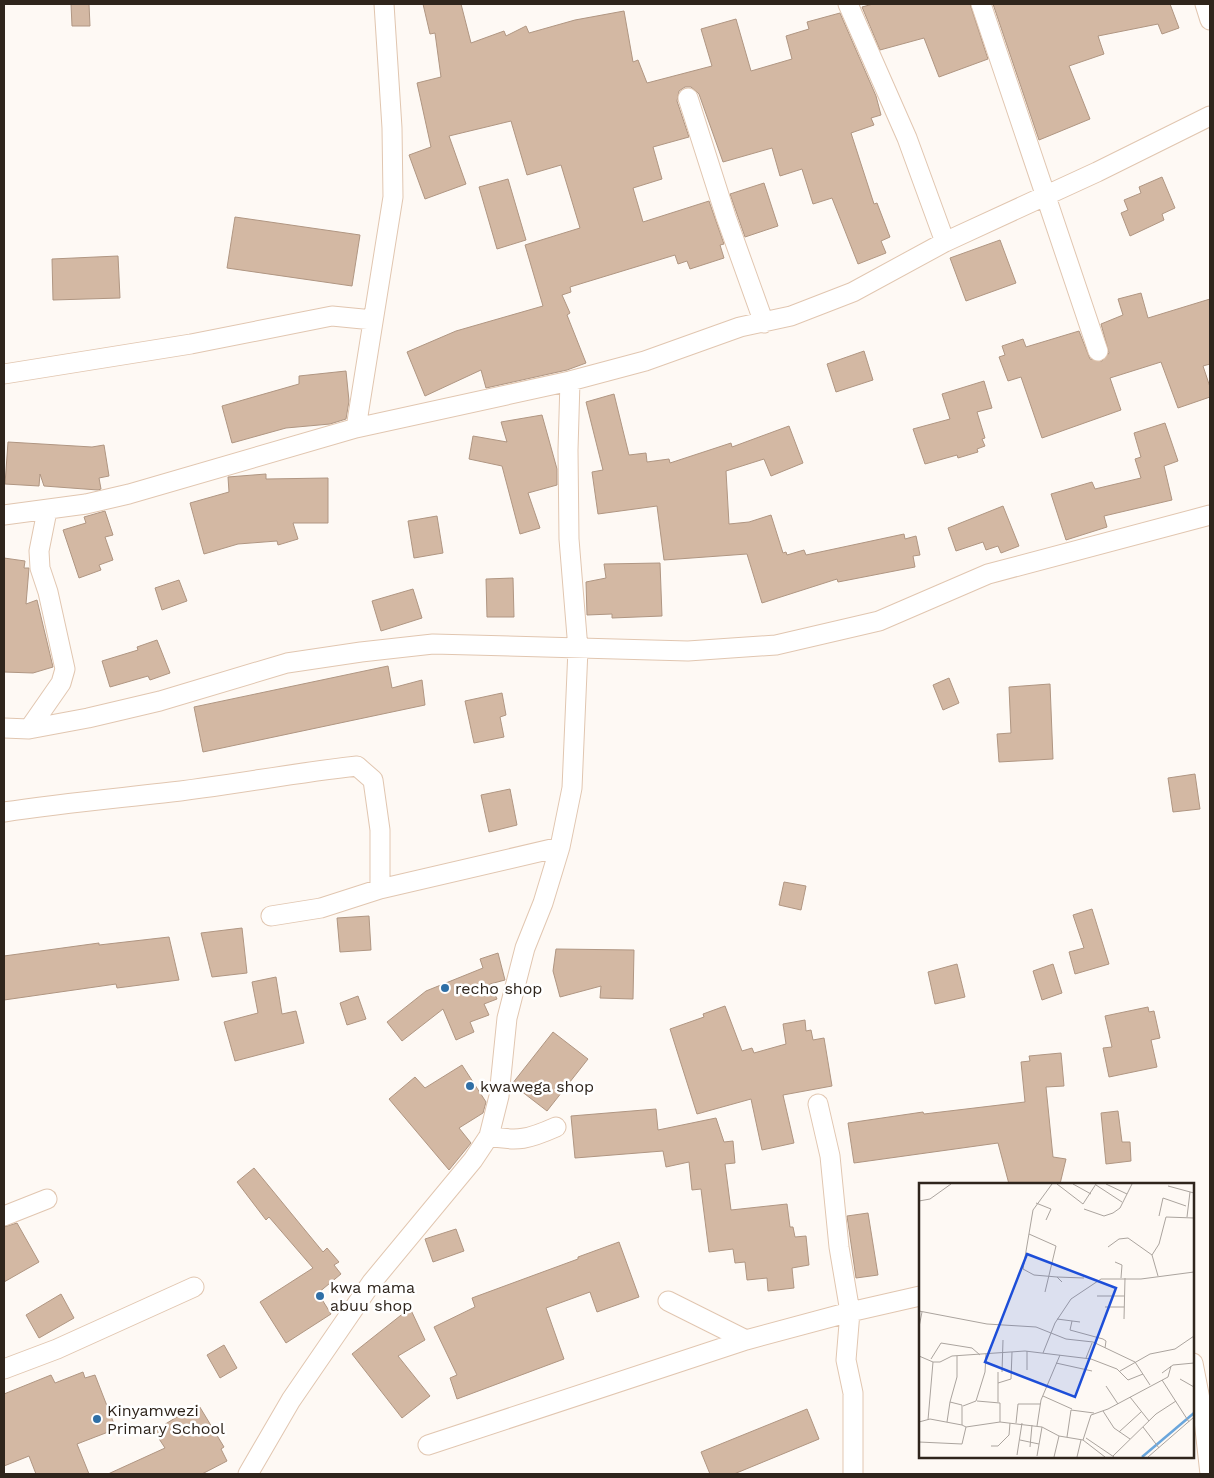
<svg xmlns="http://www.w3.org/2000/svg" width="1214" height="1478" font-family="'Work Sans',sans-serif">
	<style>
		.building { fill: #d3b8a3; stroke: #b09682 }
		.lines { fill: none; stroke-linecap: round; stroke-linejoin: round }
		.street-casing { stroke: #e1c6b0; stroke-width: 21 }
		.street { stroke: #fff; stroke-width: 19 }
		.poi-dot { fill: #2f6fa6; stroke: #fff; stroke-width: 2 }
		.labels { text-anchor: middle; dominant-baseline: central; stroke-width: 5; stroke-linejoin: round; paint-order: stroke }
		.poi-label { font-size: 16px; fill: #2f251c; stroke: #fff; text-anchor: start }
		.inset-river { fill: none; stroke: #6aa6dc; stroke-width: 2.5 }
		.inset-road { fill: none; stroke: #aba49e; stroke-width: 1 }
		.view { fill: #1d4ed8; fill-opacity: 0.15; stroke: #1d4ed8; stroke-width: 2.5 }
		.inset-edge { fill: none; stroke: #2f251c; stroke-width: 2.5 }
	</style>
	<rect width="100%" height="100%" fill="#fef9f4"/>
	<path class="building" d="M 71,4 L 89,4 L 90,26 L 72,26 Z
		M 423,4 L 461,4 L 471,43 L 504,31 L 506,36 L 526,26 L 529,33 L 575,20 L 624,11 L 633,62 L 638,60 L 647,83 L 712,66 L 701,29 L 736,19 L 751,71 L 792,59 L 786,36 L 809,29 L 807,22 L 840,13 L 876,96 L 881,115 L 871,118 L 874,125 L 851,133 L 874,204 L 877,203 L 890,237 L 881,241 L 886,253 L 858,264 L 832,198 L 813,204 L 802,169 L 780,176 L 772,148 L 723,162 L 699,94 L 691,87 L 685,87 L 679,91 L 677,101 L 689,137 L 653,147 L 662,179 L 633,188 L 643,222 L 709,201 L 724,244 L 720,245 L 724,258 L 690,269 L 687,261 L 678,264 L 675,255 L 570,287 L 571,292 L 562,295 L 570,313 L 567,315 L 586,363 L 567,370 L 486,388 L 481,370 L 425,396 L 407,352 L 456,331 L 543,306 L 525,245 L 580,228 L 561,165 L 527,175 L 511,121 L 449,136 L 466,184 L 425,199 L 409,155 L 431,147 L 417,83 L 441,77 L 435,33 L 430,34 Z
		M 873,4 L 970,4 L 988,59 L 939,77 L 924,38 L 880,50 L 862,7 Z
		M 993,4 L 1170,4 L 1179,28 L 1162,34 L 1158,24 L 1098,36 L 1104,54 L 1069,66 L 1090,119 L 1039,140 Z
		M 1162,177 L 1175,208 L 1162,214 L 1164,220 L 1130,236 L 1121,213 L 1128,210 L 1124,200 L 1141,193 L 1139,187 Z
		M 508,179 L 526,240 L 497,249 L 479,187 Z
		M 764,183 L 778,226 L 745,237 L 730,194 Z
		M 235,217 L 360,235 L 352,286 L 227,268 Z
		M 1000,240 L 1016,283 L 966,301 L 950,258 Z
		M 118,256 L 120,298 L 53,300 L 52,259 Z
		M 1141,293 L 1148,318 L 1210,299 L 1210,364 L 1203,366 L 1210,387 L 1210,397 L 1178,408 L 1161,362 L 1110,378 L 1121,410 L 1042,438 L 1021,377 L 1008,381 L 999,357 L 1005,355 L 1002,346 L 1023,339 L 1026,347 L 1079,331 L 1090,359 L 1102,361 L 1109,353 L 1101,324 L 1123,315 L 1118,299 Z
		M 864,351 L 873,380 L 836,392 L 827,364 Z
		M 346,371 L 349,401 L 346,419 L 330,424 L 286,428 L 232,443 L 222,406 L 299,384 L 299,376 Z
		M 984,381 L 992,408 L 977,412 L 985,438 L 982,439 L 985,446 L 977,449 L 978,452 L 958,458 L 957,455 L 925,464 L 913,429 L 950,419 L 942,394 Z
		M 614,394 L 629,455 L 646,453 L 647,462 L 669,459 L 670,463 L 731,443 L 732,447 L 789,426 L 803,463 L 771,476 L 764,459 L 726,471 L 729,524 L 749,522 L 771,515 L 783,553 L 786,552 L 787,555 L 804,550 L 806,555 L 904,534 L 905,539 L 916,536 L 920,555 L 913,556 L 915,567 L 838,582 L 837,579 L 762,603 L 747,554 L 664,560 L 657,506 L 598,514 L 592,472 L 603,470 L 586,402 Z
		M 542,415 L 557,469 L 557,485 L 528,493 L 540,528 L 520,534 L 502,466 L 469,459 L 473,436 L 507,442 L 501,422 Z
		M 1165,423 L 1178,461 L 1164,466 L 1172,500 L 1104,516 L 1107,527 L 1066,540 L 1051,494 L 1092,482 L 1095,489 L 1141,478 L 1135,459 L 1141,457 L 1134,433 Z
		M 8,442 L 92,447 L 104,445 L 109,476 L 99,478 L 101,489 L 98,490 L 44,486 L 40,474 L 39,486 L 5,484 Z
		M 266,474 L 266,479 L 328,478 L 328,523 L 293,523 L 298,539 L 278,545 L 277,541 L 238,544 L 204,554 L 190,503 L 229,492 L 228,477 Z
		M 1003,506 L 1019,546 L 1001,553 L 998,546 L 986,550 L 983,542 L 956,551 L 948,528 Z
		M 105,511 L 113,535 L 105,537 L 113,560 L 99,565 L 101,570 L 79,578 L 63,530 L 86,523 L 84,517 Z
		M 437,516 L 443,553 L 414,558 L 408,521 Z
		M 4,558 L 25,561 L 24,568 L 29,568 L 26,604 L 37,600 L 53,667 L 33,673 L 4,672 Z
		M 660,563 L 662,616 L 612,618 L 612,614 L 587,615 L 586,582 L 606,578 L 604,564 Z
		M 513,578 L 514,617 L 487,617 L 486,579 Z
		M 179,580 L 187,601 L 162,610 L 155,588 Z
		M 413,589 L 422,618 L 381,631 L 372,601 Z
		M 157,640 L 170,673 L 150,680 L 148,676 L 110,687 L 102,661 L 138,650 L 137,647 Z
		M 388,666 L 392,688 L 422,680 L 425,705 L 203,752 L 194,707 Z
		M 949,678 L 959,703 L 943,710 L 933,685 Z
		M 1050,684 L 1053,759 L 999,762 L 997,734 L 1011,733 L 1009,687 Z
		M 502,693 L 506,715 L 500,717 L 504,737 L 474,743 L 465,701 Z
		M 1195,774 L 1200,809 L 1173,812 L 1168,778 Z
		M 510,789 L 517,825 L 489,832 L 481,795 Z
		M 784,882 L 806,886 L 801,910 L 779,905 Z
		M 1092,909 L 1109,964 L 1075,974 L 1069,952 L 1084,948 L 1073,915 Z
		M 369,916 L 371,950 L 340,952 L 337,918 Z
		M 242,928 L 247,973 L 212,977 L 201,933 Z
		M 169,937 L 179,980 L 117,988 L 116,984 L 4,1000 L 4,956 L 99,943 L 99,945 Z
		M 556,949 L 634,950 L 633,999 L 600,998 L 601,986 L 560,997 L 553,971 Z
		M 498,953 L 505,980 L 490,984 L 497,999 L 484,1004 L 489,1015 L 470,1022 L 474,1032 L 456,1040 L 443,1009 L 402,1041 L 387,1022 L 426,991 L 483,968 L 480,959 Z
		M 957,964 L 965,997 L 935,1004 L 928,972 Z
		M 1053,964 L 1062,993 L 1042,1000 L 1033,971 Z
		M 276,977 L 282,1014 L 296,1011 L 304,1043 L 235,1061 L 224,1022 L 258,1013 L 252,982 Z
		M 358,996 L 366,1019 L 347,1025 L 340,1003 Z
		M 725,1006 L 742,1051 L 752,1048 L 754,1053 L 786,1044 L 783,1024 L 805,1020 L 806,1031 L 811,1030 L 813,1040 L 824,1038 L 832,1086 L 783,1095 L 794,1143 L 762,1150 L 751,1099 L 697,1114 L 670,1029 L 704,1017 L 703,1014 Z
		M 1148,1007 L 1149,1012 L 1154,1011 L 1160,1038 L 1151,1040 L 1157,1067 L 1109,1077 L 1103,1048 L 1112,1047 L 1105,1016 Z
		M 553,1032 L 588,1059 L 547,1111 L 512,1084 Z
		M 1061,1053 L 1064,1086 L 1046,1087 L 1053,1157 L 1066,1159 L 1060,1184 L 1009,1184 L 998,1143 L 854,1163 L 848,1123 L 923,1112 L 924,1114 L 1025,1102 L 1021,1062 L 1030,1061 L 1029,1056 Z
		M 462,1065 L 486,1102 L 483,1113 L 459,1128 L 471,1143 L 449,1170 L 389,1099 L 415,1077 L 425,1088 Z
		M 656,1109 L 658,1130 L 716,1118 L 724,1142 L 733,1141 L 735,1163 L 725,1164 L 731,1210 L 787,1204 L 790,1227 L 793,1227 L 795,1237 L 806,1236 L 809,1265 L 792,1268 L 794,1288 L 768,1291 L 767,1278 L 747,1280 L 745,1262 L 735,1263 L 733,1249 L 709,1252 L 701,1189 L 692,1190 L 689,1162 L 666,1167 L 663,1151 L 575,1158 L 571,1116 Z
		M 1118,1111 L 1122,1142 L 1130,1142 L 1131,1161 L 1106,1164 L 1101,1113 Z
		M 254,1168 L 323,1252 L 327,1248 L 339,1262 L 334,1265 L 341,1274 L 318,1293 L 331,1314 L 286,1343 L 260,1302 L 313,1268 L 269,1217 L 266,1220 L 237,1182 Z
		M 868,1213 L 878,1275 L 856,1278 L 847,1216 Z
		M 17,1223 L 39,1262 L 4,1282 L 4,1227 Z
		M 456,1229 L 464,1251 L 433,1262 L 425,1239 Z
		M 619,1242 L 639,1297 L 597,1312 L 590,1292 L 546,1308 L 564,1359 L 457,1399 L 450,1378 L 457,1375 L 434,1327 L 475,1307 L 472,1298 L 578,1259 L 578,1257 Z
		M 61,1294 L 74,1318 L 39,1338 L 26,1315 Z
		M 410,1308 L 425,1340 L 398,1356 L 430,1396 L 402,1418 L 352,1354 Z
		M 224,1345 L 237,1368 L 220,1378 L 207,1355 Z
		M 83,1372 L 85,1378 L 95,1375 L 116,1429 L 77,1444 L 89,1474 L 36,1474 L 29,1456 L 4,1466 L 4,1394 L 51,1375 L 55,1383 Z
		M 198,1404 L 224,1447 L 221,1449 L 227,1461 L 202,1474 L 108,1474 L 165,1448 L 154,1431 Z
		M 807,1409 L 819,1439 L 734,1474 L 710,1474 L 701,1452 Z"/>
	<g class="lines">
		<defs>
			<path id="street" d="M 848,4 L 907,138 L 945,242
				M 981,4 L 1098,351
				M 1205,4 L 1210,20
				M 688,98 L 726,217 L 764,323
				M 4,374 L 191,344 L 332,316 L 373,320
				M 356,428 L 393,197 L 392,128 L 384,4
				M 4,515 L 86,504 L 129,494 L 356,428 L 570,381 L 645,361 L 740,327 L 791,316 L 853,292 L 945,242 L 1097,172 L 1210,116
				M 4,728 L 29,729 L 88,718 L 160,701 L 287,663 L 361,652 L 433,644 L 688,651 L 776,645 L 879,621 L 988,574 L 1210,515
				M 29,729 L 61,683 L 65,669 L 48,592 L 40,568 L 39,551 L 47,511
				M 4,812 C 57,804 110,799 163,793 C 228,786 292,773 357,766 L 373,780 L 380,830 L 380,889
				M 271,916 L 321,908 L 380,889 L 560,847
				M 818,1104 L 830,1156 L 839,1247 L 850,1312 L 846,1360 L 853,1393 L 853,1474
				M 489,1136 C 518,1142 529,1139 556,1127
				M 4,1216 L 47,1199
				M 668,1301 L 746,1340 L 850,1312 L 920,1296
				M 1193,1363 L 1204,1420 L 1210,1474
				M 4,1369 L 57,1349 L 194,1287
				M 428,1445 L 746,1340
				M 248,1474 L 291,1400 L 372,1282 L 473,1160 L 489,1136 L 499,1096 L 507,1018 L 525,948 L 543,903 L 560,847 L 572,788 L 578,649 L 569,539 L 568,450 L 570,381"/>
		</defs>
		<use href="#street" class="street-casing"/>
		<use href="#street" class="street"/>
	</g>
	<g class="poi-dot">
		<circle cx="445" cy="988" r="5"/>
		<circle cx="470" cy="1086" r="5"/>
		<circle cx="320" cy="1296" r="5"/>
		<circle cx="97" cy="1419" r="5"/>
	</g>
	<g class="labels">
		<g class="poi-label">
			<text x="455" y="988">recho shop</text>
			<text x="480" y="1086">kwawega shop</text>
			<text x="330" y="1287">kwa mama<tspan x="330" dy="18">abuu shop</tspan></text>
			<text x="107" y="1410">Kinyamwezi<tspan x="107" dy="18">Primary School</tspan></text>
		</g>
	</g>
	<g transform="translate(919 1183)">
		<rect width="275" height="275" fill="#fef9f4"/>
		<path class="inset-river" d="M 223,274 L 275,230"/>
		<path class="inset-road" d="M 133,1 L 114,27 L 104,86 L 115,92 L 138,94 L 143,99M 138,1 L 164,21 L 177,1M 154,1 L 172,11M 187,1 L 208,11M 177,2 L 203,19M 249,3 L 275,10M 0,18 L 11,16 L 32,1M 117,20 L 132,26 L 127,37M 165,26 L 185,33 L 194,30 L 201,25 L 213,1M 240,33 L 244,15 L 267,23M 268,34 L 271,9M 110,51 L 137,63 L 126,109M 189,64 L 200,56 L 209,55 L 233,72 L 239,93M 233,72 L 240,61 L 247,34 L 275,35M 196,79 L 203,82 L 202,95M 138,94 L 165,95M 178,113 L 205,113M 186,124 L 205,124M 0,128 L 68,141 L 117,144 L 147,156 L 174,159 L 216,179 L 231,202M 138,136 L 161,139M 205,136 L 206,95M 153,138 L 151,147 L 184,156 L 187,158 L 186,165M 0,144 L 3,129M 124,170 L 136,140 L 152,116 L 182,96 L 222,96 L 275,89M 0,173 L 14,179 L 9,237M 38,173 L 38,194 L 31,219 L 43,222 L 43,242 L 47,244M 167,175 L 173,160M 12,176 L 22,160 L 53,165 L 61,172M 14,179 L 21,179 L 33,173 L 106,168 L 172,176 L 198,186 L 209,197 L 224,191M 137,180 L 173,188M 108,187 L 108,168M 201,188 L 231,171 L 256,166 L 275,153M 83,189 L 84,157M 243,190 L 254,182 L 275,180M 261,196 L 275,204M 243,197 L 270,239M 79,200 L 92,196 L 93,169M 187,203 L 199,221M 124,213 L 153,226M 211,214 L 230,238M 58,218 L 81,220 L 81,239M 79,219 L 79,189M 44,223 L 57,218 L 66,189 L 67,171M 184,228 L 195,245 L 211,256M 0,239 L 11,236 L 43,242M 28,239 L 31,219M 97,240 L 99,221 L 121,221M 118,243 L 122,217 L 141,172M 224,244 L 240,265M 200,249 L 222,229M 148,254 L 152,227 L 175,230M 167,255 L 195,274M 101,257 L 120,261M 164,257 L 186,274M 0,259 L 43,261 L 47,244 L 81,239 L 123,244 L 140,253 L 164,257 L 172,232 L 189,226 L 249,194 L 252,183M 72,263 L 79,263 L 90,252 L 91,240M 111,264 L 113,242M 98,272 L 103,240M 118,273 L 123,244M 194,273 L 237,231 L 257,218M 135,274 L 140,253M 158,274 L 162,257M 229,274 L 275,234"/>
		<path class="view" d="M 108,71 L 197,105 L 156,214 L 66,179 Z"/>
		<rect width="275" height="275" class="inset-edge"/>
	</g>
	<rect width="1214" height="1478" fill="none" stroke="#2f251c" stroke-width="10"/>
</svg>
